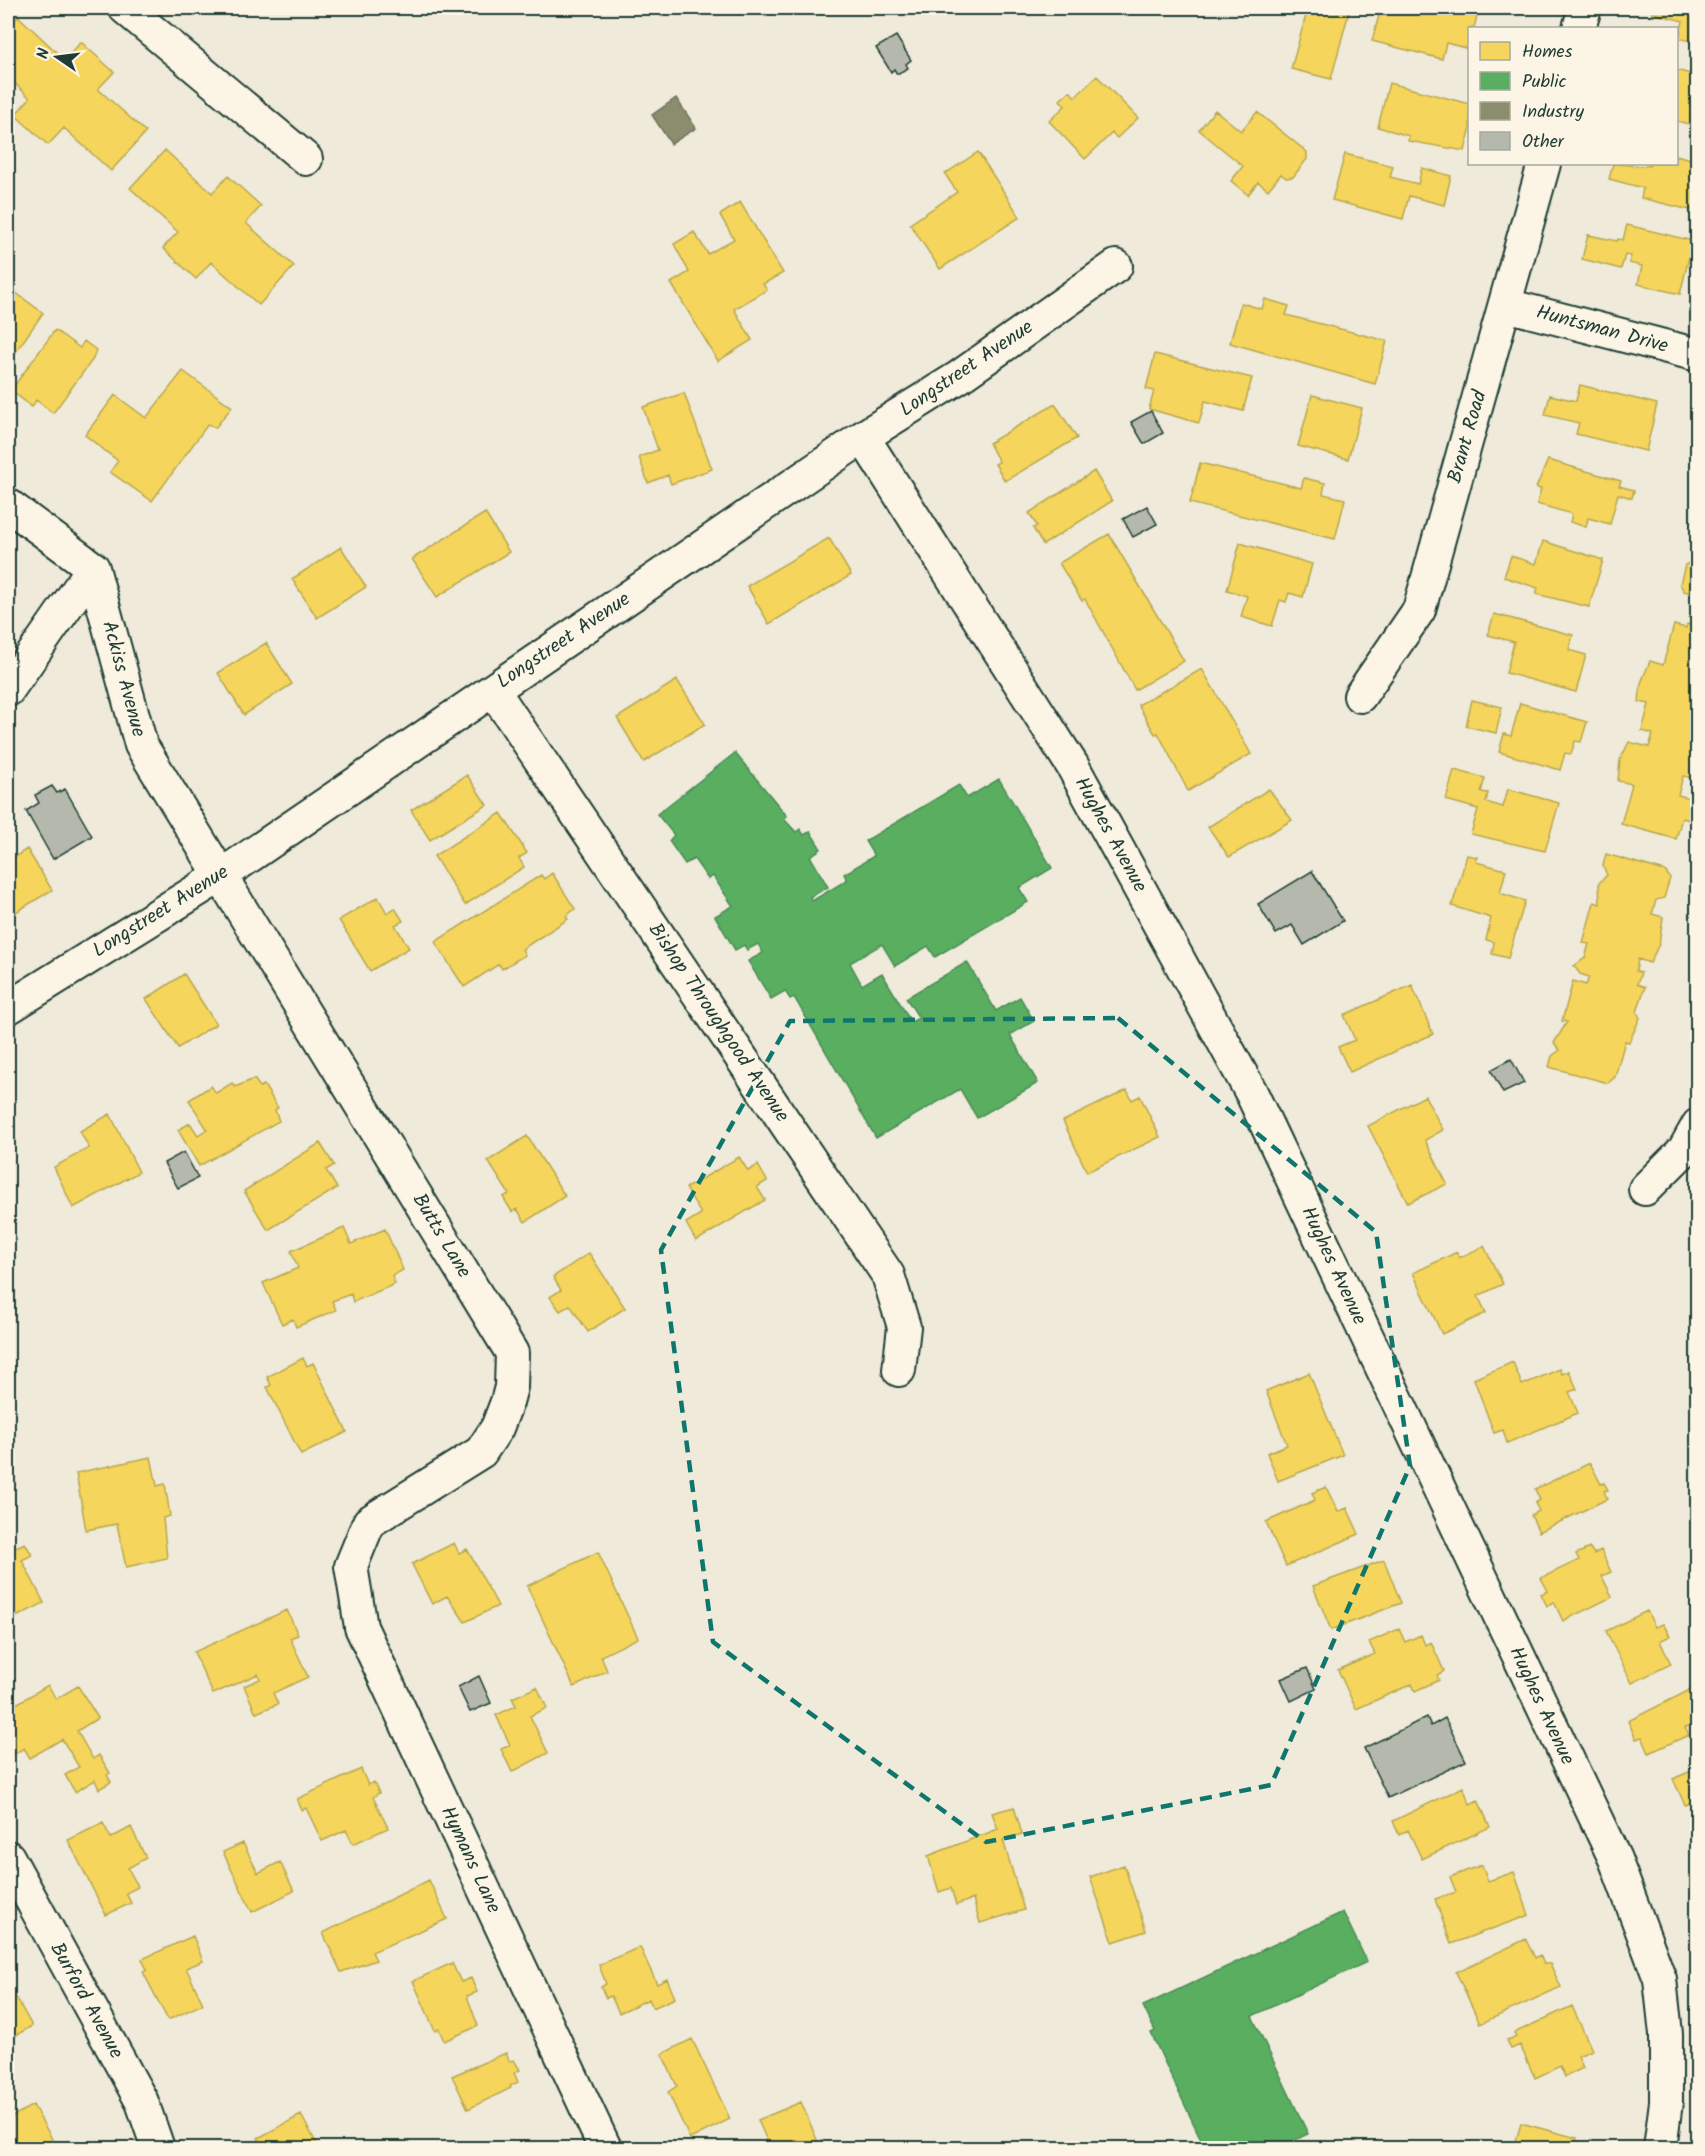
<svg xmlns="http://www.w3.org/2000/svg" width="1705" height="2156" font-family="Kalam,sans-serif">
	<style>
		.homes { fill: #f6d55c; stroke: #b6a750; stroke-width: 1.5 }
		.public { fill: #5aae61; stroke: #488c54; stroke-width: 1.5 }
		.industry { fill: #8c8c6e; stroke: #6b745d; stroke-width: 1.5 }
		.building { fill: #b5b9ad; stroke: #1f3d34; stroke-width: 1.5 }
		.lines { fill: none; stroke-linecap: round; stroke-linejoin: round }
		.street-casing { stroke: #1f3d34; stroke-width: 36 }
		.street { stroke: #fcf5e5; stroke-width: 32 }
		.marked { fill: none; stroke: #0f766e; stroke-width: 4.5; stroke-dasharray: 12 8; stroke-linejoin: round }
		.labels { text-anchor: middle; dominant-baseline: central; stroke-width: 6; stroke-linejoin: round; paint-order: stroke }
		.street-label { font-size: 20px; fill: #1f3d34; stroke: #fcf5e5 }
	</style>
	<rect width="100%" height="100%" fill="#efeada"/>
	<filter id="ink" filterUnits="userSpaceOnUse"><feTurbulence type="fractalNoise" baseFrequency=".0167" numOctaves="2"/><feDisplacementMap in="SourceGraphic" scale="12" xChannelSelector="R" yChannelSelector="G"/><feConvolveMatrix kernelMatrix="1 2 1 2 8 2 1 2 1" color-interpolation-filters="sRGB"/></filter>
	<g filter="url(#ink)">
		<path class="homes" d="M 1308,8 L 1350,8 L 1331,79 L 1291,69 Z
			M 1381,8 L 1452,8 L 1477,16 L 1474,28 L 1470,28 L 1469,49 L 1446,43 L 1442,59 L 1372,41 Z
			M 1653,8 L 1698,8 L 1698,43 L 1679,38 L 1683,21 L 1652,13 Z
			M 18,16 L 65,60 L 81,42 L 114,72 L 98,89 L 146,132 L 111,171 L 64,128 L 48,145 L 15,115 L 30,98 L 8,77 L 8,27 Z
			M 1676,70 L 1698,76 L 1698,126 L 1676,121 Z
			M 1097,76 L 1138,118 L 1117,138 L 1112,133 L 1085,159 L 1049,121 L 1065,106 L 1060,100 L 1070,91 L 1075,97 Z
			M 1389,83 L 1470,104 L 1470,131 L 1465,151 L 1408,141 L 1409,136 L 1378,127 Z
			M 1215,110 L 1241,131 L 1257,112 L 1307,152 L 1307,159 L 1293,177 L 1286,178 L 1281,174 L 1268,190 L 1258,182 L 1248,195 L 1231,181 L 1243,166 L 1199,130 Z
			M 165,150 L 212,193 L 228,176 L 261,206 L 246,223 L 294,266 L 259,305 L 211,262 L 196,279 L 163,248 L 178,232 L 130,188 Z
			M 978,152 L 1020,217 L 940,269 L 910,224 L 957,192 L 945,174 Z
			M 1345,154 L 1393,166 L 1390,177 L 1418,184 L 1422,168 L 1451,176 L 1444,205 L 1409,196 L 1403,219 L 1332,200 Z
			M 1676,155 L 1698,161 L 1698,212 L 1641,198 L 1643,188 L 1609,179 L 1613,164 L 1649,166 L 1649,164 L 1676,164 Z
			M 740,202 L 783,273 L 763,284 L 767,290 L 734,309 L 752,340 L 718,361 L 671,283 L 689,272 L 674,244 L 694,232 L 708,254 L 734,239 L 720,215 Z
			M 1627,225 L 1693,241 L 1680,294 L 1638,284 L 1642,266 L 1629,263 L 1631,256 L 1625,255 L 1621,269 L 1582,259 L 1588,235 L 1617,241 L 1618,239 L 1623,240 Z
			M 8,287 L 43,313 L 8,363 Z
			M 1265,299 L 1289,306 L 1286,315 L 1387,341 L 1375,384 L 1230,343 L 1241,303 L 1262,309 Z
			M 55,330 L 80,348 L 84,341 L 96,350 L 93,359 L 53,413 L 36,400 L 32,407 L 11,390 Z
			M 1155,354 L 1252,378 L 1243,411 L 1205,401 L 1199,423 L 1149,409 L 1154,391 L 1146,389 Z
			M 183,371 L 232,407 L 215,428 L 208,424 L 152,501 L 110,472 L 118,461 L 85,435 L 115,395 L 146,418 Z
			M 1580,385 L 1657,404 L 1646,451 L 1576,434 L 1579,423 L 1545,415 L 1550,395 L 1576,401 Z
			M 684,393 L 712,469 L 671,484 L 668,475 L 648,483 L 639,457 L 658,450 L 643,407 Z
			M 1312,395 L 1362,408 L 1348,459 L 1298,446 Z
			M 1055,404 L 1077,438 L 1005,481 L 995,464 L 999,462 L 989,443 Z
			M 1698,445 L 1698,468 L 1692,467 Z
			M 1548,460 L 1621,481 L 1619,486 L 1634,490 L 1632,498 L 1618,494 L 1610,524 L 1588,518 L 1586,527 L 1570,522 L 1572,514 L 1537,504 L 1541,489 L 1536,488 Z
			M 1200,463 L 1301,488 L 1304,478 L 1325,483 L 1323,494 L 1345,499 L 1335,539 L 1190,503 Z
			M 1094,471 L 1112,501 L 1043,545 L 1033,528 L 1037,526 L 1029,513 Z
			M 485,513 L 509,552 L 437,597 L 412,559 Z
			M 1109,534 L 1184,661 L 1135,690 L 1085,599 L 1082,601 L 1059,563 Z
			M 829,538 L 851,575 L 769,624 L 747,586 Z
			M 1543,541 L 1603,560 L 1589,607 L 1536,594 L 1538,588 L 1504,577 L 1511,556 L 1536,564 Z
			M 1240,543 L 1312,564 L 1303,597 L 1289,593 L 1286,602 L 1280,600 L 1272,626 L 1241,617 L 1247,596 L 1227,590 Z
			M 341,547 L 366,587 L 317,618 L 292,579 Z
			M 1698,547 L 1698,595 L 1684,591 L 1680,584 L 1685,565 L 1694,560 Z
			M 1494,614 L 1573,635 L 1569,650 L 1586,655 L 1576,692 L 1506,673 L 1514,642 L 1488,635 Z
			M 1687,624 L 1698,627 L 1698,738 L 1693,757 L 1698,758 L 1698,779 L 1683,776 L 1678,795 L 1698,800 L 1698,822 L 1682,818 L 1676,839 L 1621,824 L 1632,784 L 1618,781 L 1620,760 L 1629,742 L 1649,747 L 1653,734 L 1642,731 L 1649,704 L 1639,702 L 1641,683 L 1650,661 L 1663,665 L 1674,625 L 1686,628 Z
			M 266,643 L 292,684 L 244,715 L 218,673 Z
			M 1202,669 L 1251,754 L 1188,791 L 1158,733 L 1155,734 L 1138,705 Z
			M 677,680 L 705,724 L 644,762 L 617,718 Z
			M 1472,700 L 1502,707 L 1496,733 L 1466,726 Z
			M 1520,703 L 1587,722 L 1581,742 L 1575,741 L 1571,754 L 1565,753 L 1560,770 L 1499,752 L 1504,734 L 1511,736 Z
			M 1454,770 L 1485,778 L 1481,792 L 1488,793 L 1486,802 L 1503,807 L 1508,789 L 1559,803 L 1545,851 L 1471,834 L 1478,809 L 1446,800 Z
			M 467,775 L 487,805 L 430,840 L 411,810 Z
			M 1269,789 L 1292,820 L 1229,857 L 1208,827 Z
			M 501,813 L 527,853 L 519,858 L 524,867 L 465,905 L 434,856 Z
			M 27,849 L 52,890 L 8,917 L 8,861 Z
			M 1606,854 L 1665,871 L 1670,878 L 1664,898 L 1656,900 L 1652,914 L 1663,917 L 1659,944 L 1650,963 L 1638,959 L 1636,971 L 1641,973 L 1637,984 L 1645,987 L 1637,1012 L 1640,1018 L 1629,1042 L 1625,1041 L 1615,1077 L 1608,1083 L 1549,1067 L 1552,1056 L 1560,1050 L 1554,1043 L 1567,1022 L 1562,1021 L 1573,981 L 1586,985 L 1589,977 L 1580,974 L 1574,966 L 1585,958 L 1589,944 L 1583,943 L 1594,902 L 1600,904 L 1599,883 L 1607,875 L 1603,866 Z
			M 1467,855 L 1477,857 L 1476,862 L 1506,870 L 1500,893 L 1525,901 L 1508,958 L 1492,954 L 1494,942 L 1486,940 L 1491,918 L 1452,906 Z
			M 552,873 L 575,909 L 566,916 L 568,919 L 522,949 L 525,955 L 502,969 L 499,964 L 464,987 L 435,942 L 541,875 L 544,879 Z
			M 378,897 L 387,913 L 395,908 L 403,921 L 395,925 L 409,948 L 370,971 L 339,920 Z
			M 184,974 L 216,1024 L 178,1048 L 146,999 Z
			M 1412,985 L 1433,1034 L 1350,1072 L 1338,1047 L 1355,1040 L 1344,1015 Z
			M 254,1079 L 260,1087 L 264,1085 L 278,1108 L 275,1110 L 279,1121 L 199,1166 L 178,1130 L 190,1123 L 198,1135 L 207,1129 L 189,1100 L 211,1086 L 216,1093 L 232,1083 L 235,1087 Z
			M 1127,1090 L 1132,1100 L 1140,1096 L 1160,1137 L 1087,1172 L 1063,1121 Z
			M 1425,1096 L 1443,1130 L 1425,1140 L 1447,1184 L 1408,1203 L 1368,1126 Z
			M 110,1114 L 139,1172 L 73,1208 L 54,1167 L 89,1148 L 80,1131 Z
			M 527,1136 L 565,1196 L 525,1222 L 517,1209 L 512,1212 L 503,1197 L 509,1194 L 488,1161 Z
			M 320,1143 L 334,1165 L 326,1170 L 337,1188 L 268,1230 L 244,1191 Z
			M 739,1157 L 748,1171 L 758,1165 L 767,1181 L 757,1187 L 765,1200 L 696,1241 L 686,1223 L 701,1214 L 686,1188 Z
			M 344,1228 L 351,1244 L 385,1229 L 403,1270 L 392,1276 L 395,1284 L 353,1302 L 351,1294 L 332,1301 L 336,1310 L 296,1327 L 293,1319 L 282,1324 L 263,1283 L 298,1268 L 291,1251 Z
			M 1484,1246 L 1503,1284 L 1478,1296 L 1486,1313 L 1442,1334 L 1413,1273 L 1457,1252 L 1459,1258 Z
			M 589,1253 L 625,1308 L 588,1332 L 570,1305 L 560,1311 L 550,1297 L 561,1290 L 553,1277 Z
			M 303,1358 L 307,1366 L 313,1363 L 347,1432 L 301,1455 L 267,1387 L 271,1385 L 267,1377 Z
			M 1513,1362 L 1522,1385 L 1560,1369 L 1562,1374 L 1569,1371 L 1577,1389 L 1569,1392 L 1578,1413 L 1507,1443 L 1503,1430 L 1494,1433 L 1474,1379 Z
			M 1309,1373 L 1343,1455 L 1278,1481 L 1267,1453 L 1287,1445 L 1266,1391 Z
			M 151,1457 L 157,1486 L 165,1484 L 170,1516 L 163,1518 L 167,1558 L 126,1567 L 117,1524 L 86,1530 L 76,1473 Z
			M 1590,1463 L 1601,1484 L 1604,1483 L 1608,1490 L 1604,1491 L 1607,1499 L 1539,1532 L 1531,1515 L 1539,1511 L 1535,1503 L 1540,1500 L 1535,1489 Z
			M 1326,1487 L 1338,1512 L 1347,1508 L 1359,1534 L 1286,1566 L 1266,1522 L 1315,1500 L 1312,1493 Z
			M 9,1533 L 16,1547 L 25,1543 L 32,1555 L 22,1560 L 44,1603 L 8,1621 Z
			M 454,1543 L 459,1553 L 467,1549 L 498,1606 L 465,1622 L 447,1596 L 432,1604 L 412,1564 Z
			M 1590,1548 L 1594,1554 L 1601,1550 L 1611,1572 L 1602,1576 L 1612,1597 L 1563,1621 L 1554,1602 L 1547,1606 L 1541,1594 L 1548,1591 L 1541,1578 L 1579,1560 L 1576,1554 Z
			M 598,1552 L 638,1638 L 601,1656 L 607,1671 L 574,1687 L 527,1586 Z
			M 1384,1560 L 1401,1603 L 1331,1630 L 1313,1586 Z
			M 287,1610 L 298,1635 L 290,1638 L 308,1677 L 273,1693 L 278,1704 L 256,1713 L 244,1686 L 260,1679 L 258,1674 L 213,1694 L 194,1652 Z
			M 1647,1611 L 1655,1627 L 1663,1624 L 1670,1636 L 1660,1641 L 1671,1664 L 1632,1683 L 1606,1631 Z
			M 1399,1629 L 1405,1642 L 1421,1635 L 1425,1645 L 1431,1642 L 1444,1671 L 1437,1675 L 1439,1680 L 1415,1691 L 1412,1684 L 1356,1709 L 1338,1670 L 1375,1654 L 1369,1642 Z
			M 48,1685 L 56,1699 L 78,1686 L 98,1718 L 77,1731 L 93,1759 L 99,1755 L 110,1773 L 107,1775 L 111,1782 L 99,1789 L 95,1780 L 75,1792 L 65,1775 L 79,1767 L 62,1739 L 30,1758 L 24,1748 L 13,1755 L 8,1746 L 8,1709 Z
			M 537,1687 L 547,1708 L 530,1716 L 548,1753 L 512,1772 L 501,1749 L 510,1745 L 496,1715 L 516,1706 L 512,1698 Z
			M 1696,1687 L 1698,1722 L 1685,1728 L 1689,1735 L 1649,1753 L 1642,1737 L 1636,1739 L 1628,1721 Z
			M 1698,1768 L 1698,1802 L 1697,1800 L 1685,1805 L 1673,1779 Z
			M 361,1769 L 368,1785 L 374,1782 L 379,1793 L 373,1797 L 388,1828 L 353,1844 L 346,1830 L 322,1841 L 306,1808 L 302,1810 L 297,1799 Z
			M 1463,1787 L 1470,1804 L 1478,1800 L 1490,1827 L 1422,1859 L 1408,1830 L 1399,1835 L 1393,1821 Z
			M 1014,1807 L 1022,1834 L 1003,1840 L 1024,1910 L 980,1923 L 973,1899 L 956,1905 L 951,1888 L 939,1892 L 928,1856 L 998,1829 L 992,1813 Z
			M 103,1823 L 111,1838 L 131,1827 L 146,1858 L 128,1868 L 138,1887 L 126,1893 L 131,1903 L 106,1915 L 68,1840 Z
			M 243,1843 L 258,1873 L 280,1862 L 294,1891 L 252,1912 L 223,1852 Z
			M 1124,1865 L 1146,1931 L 1113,1942 L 1090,1877 Z
			M 1482,1865 L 1488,1881 L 1514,1872 L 1529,1915 L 1451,1944 L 1435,1899 L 1456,1892 L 1450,1877 Z
			M 429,1880 L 447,1919 L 372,1952 L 376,1960 L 341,1972 L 323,1933 Z
			M 193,1936 L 203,1961 L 186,1968 L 203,2004 L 168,2020 L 143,1972 L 147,1970 L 142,1959 Z
			M 1526,1939 L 1535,1958 L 1540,1955 L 1544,1964 L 1550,1964 L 1561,1987 L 1480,2024 L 1456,1972 Z
			M 640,1947 L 657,1984 L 667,1979 L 675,1998 L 653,2008 L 649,1999 L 619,2013 L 611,1996 L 606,1998 L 601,1987 L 606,1984 L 599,1965 Z
			M 452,1963 L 461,1982 L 471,1978 L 477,1992 L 467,1996 L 478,2026 L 444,2041 L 439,2029 L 435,2031 L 413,1981 Z
			M 8,1983 L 32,2026 L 8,2040 Z
			M 1572,2006 L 1592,2050 L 1578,2056 L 1583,2068 L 1565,2077 L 1560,2066 L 1535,2078 L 1520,2045 L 1511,2049 L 1507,2040 L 1516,2037 L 1514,2033 Z
			M 692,2039 L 730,2119 L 690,2139 L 668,2092 L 677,2086 L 662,2054 Z
			M 506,2053 L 509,2061 L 514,2060 L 520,2070 L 514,2073 L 518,2082 L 510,2086 L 511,2088 L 468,2109 L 452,2076 Z
			M 801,2102 L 818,2142 L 803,2148 L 770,2148 L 758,2120 Z
			M 33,2105 L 57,2148 L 8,2148 L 8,2119 Z
			M 301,2115 L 319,2148 L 264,2148 L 258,2138 Z
			M 1521,2123 L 1577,2138 L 1574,2148 L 1514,2148 Z"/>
		<path class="public" d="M 735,753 L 787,816 L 784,819 L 796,832 L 800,829 L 804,835 L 810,831 L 821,849 L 810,856 L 828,887 L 810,897 L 812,901 L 847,880 L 844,874 L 874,856 L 865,841 L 959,785 L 967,798 L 999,779 L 1052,868 L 1019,888 L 1028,902 L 935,957 L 928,946 L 895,966 L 882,944 L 850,963 L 862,985 L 882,973 L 911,1022 L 919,1018 L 906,998 L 967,962 L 996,1011 L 1020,997 L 1034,1021 L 1010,1035 L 1038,1083 L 977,1118 L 960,1089 L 876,1138 L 794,997 L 790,999 L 785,991 L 771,999 L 748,961 L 763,953 L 758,944 L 747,950 L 744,945 L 735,950 L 715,916 L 733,906 L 713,876 L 708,879 L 694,859 L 685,864 L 669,841 L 674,835 L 657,814 Z
			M 1343,1912 L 1367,1962 L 1252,2016 L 1308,2134 L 1284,2145 L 1286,2148 L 1205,2148 L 1151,2033 L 1155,2031 L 1143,2006 Z"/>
		<path class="industry" d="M 676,98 L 696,128 L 671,144 L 652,115 Z"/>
		<path class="building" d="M 896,36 L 911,60 L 906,64 L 908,68 L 897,74 L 894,69 L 891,72 L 876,48 Z
			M 1151,411 L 1163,433 L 1144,444 L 1131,422 Z
			M 1147,506 L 1157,524 L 1133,537 L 1123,519 Z
			M 52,786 L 57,793 L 65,789 L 92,836 L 53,859 L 26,811 L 39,803 L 35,795 Z
			M 1312,871 L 1343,921 L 1304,945 L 1292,925 L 1276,934 L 1258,904 Z
			M 1511,1059 L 1524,1083 L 1503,1093 L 1491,1070 Z
			M 184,1152 L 198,1178 L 178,1188 L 164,1163 Z
			M 1307,1668 L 1316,1689 L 1291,1701 L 1281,1679 Z
			M 479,1676 L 491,1703 L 470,1712 L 458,1687 Z
			M 1427,1717 L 1431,1726 L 1445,1718 L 1466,1761 L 1388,1798 L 1364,1748 Z"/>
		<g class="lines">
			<defs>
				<path id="street" d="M 125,8 L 306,159
					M 1579,28 L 1585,8
					M 1506,305 L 1698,355
					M 863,437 L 1072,765 L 1251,1092 L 1615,1859 L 1660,1979 L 1666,2034 L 1666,2102 L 1660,2148
					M 8,505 L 93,568 L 141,745 L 512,1353 L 511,1387 L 507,1402 L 497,1428 L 481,1452 L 369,1522 L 351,1566 L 361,1627 L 605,2148
					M 8,690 L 93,568
					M 493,690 L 888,1275 L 904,1327 L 899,1370
					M 1360,696 L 1419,610 L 1544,164
					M 8,1008 L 222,875 L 863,437 L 959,377 L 1116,266
					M 1645,1189 L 1684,1150 L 1698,1125
					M 8,1857 L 142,2102 L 158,2148"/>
			</defs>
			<use href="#street" class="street-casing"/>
			<use href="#street" class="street"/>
		</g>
	</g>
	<path class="marked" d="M 1118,1018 L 1376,1232 L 1410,1466 L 1271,1785 L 986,1842 L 713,1642 L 661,1250 L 790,1021 Z"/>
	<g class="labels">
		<g class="street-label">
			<text transform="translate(1602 330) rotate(15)">Huntsman Drive</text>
			<text transform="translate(967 369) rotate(-34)">Longstreet Avenue</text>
			<text transform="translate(1468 437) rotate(-74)">Brant Road</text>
			<text transform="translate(564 641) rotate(-34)">Longstreet Avenue</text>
			<text transform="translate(123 679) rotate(75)">Ackiss Avenue</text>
			<text transform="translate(1110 835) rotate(61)">Hughes Avenue</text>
			<text transform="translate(161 912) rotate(-32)">Longstreet Avenue</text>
			<text transform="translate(718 1023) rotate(56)">Bishop Throughgood Avenue</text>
			<text transform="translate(441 1236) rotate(59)">Butts Lane</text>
			<text transform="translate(1333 1266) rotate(65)">Hughes Avenue</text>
			<text transform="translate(1541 1706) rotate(65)">Hughes Avenue</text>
			<text transform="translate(470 1860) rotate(65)">Hymans Lane</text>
			<text transform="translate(86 2001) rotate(61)">Burford Avenue</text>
		</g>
	</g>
	<rect width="1705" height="2156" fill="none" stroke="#fcf5e5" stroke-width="30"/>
	<rect x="15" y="15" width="1675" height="2126" fill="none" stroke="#1f3d34" stroke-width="2" filter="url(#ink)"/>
	<rect x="1468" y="27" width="210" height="138" fill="#fcf5e5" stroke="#a4ab9e" stroke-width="1.5"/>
	<rect x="1480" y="42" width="30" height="18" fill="#f6d55c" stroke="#a4ab9e" stroke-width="1.5"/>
	<text x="1522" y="57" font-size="18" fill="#1f3d34">Homes</text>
	<rect x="1480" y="72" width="30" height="18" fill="#5aae61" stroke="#a4ab9e" stroke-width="1.5"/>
	<text x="1522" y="87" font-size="18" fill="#1f3d34">Public</text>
	<rect x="1480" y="102" width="30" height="18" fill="#8c8c6e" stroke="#a4ab9e" stroke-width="1.5"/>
	<text x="1522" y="117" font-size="18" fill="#1f3d34">Industry</text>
	<rect x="1480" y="132" width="30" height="18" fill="#b5b9ad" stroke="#a4ab9e" stroke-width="1.5"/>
	<text x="1522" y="147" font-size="18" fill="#1f3d34">Other</text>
	<g transform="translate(57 57) rotate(284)" stroke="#fcf5e5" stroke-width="4.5" paint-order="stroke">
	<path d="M0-4.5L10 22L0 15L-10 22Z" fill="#1f3d34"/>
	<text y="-9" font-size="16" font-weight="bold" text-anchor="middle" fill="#1f3d34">N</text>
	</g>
</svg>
